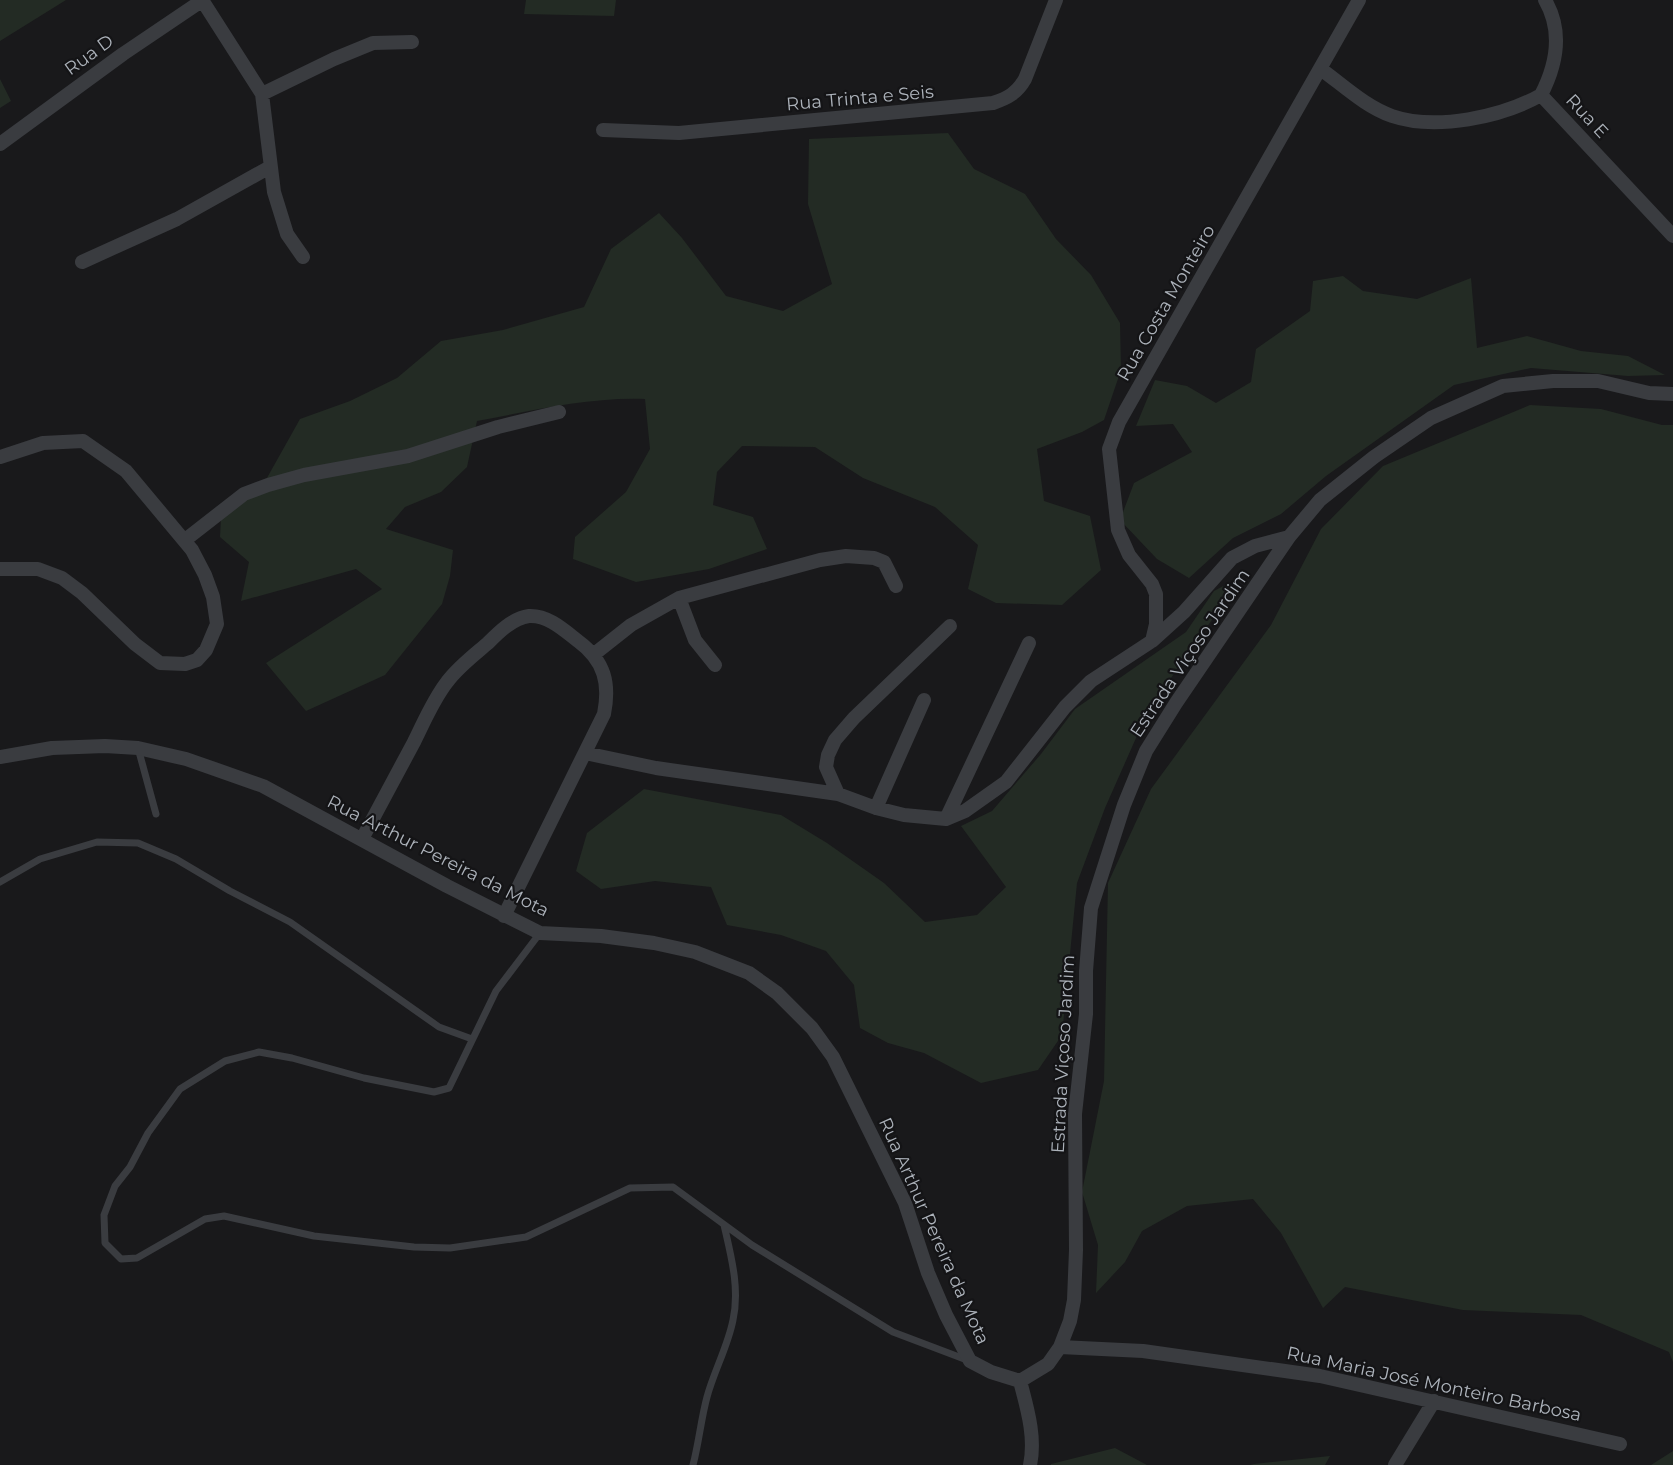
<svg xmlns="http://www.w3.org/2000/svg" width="1673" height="1465" font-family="Montserrat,sans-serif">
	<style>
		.green { fill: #232b24 }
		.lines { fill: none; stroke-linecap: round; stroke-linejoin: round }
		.lane { stroke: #3a3c40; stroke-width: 7 }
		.street { stroke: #3a3c40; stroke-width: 14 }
		.labels { text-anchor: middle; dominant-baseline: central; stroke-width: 4.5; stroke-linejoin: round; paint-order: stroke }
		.street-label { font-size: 18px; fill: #acb2ba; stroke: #141416 }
	</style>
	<rect width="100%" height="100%" fill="#19191b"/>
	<path class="green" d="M 0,0 L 66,0 L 0,41 Z
		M 526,0 L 616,0 L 614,16 L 524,14 Z
		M 0,79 L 11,101 L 0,108 Z
		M 948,133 L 974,169 L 1025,194 L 1056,239 L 1091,275 L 1120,323 L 1121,370 L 1104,420 L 1082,432 L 1037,449 L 1044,501 L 1090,516 L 1101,570 L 1062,605 L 996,603 L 968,589 L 978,545 L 935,507 L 863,478 L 815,447 L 742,446 L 717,472 L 713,505 L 753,517 L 767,549 L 709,569 L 636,582 L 573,559 L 575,537 L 626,492 L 650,449 L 645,399 C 589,397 531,411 477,421 L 467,467 L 441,492 L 405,507 L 386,529 L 453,550 L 450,576 L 442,604 L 385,675 L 306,711 L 266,663 L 382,589 L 356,569 L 241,601 L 249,562 L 220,537 L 221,518 L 263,485 L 300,419 L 350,401 L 397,378 L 441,341 L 503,330 L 584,307 L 611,249 L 659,213 L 682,238 L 726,296 L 783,311 L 832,284 L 808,204 L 809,139 Z
		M 1343,276 L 1363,291 L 1417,299 L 1471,278 L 1477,348 L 1527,336 L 1581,351 L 1628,356 L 1665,375 L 1628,376 L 1531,368 L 1454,385 L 1326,476 L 1281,514 L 1233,538 L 1189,578 L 1157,559 L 1120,520 L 1134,483 L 1192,452 L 1173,424 L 1136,426 L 1155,380 L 1187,386 L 1216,403 L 1251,382 L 1256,349 L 1310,311 L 1313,281 Z
		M 1530,405 L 1601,409 L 1662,425 L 1673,425 L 1673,1362 L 1669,1352 L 1581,1315 L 1463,1310 L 1345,1287 L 1323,1308 L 1281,1233 L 1253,1199 L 1187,1206 L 1142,1231 L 1125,1262 L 1096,1293 L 1098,1245 L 1082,1192 L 1104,1081 L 1108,883 L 1151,789 L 1271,625 L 1321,529 L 1383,466 Z
		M 1229,583 L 1230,594 L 1171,678 L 1140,729 L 1105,808 L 1077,883 L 1062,1035 L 1038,1070 L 981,1083 L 924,1053 L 888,1043 L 860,1028 L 854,985 L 826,951 L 781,935 L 727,925 L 711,887 L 655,881 L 601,889 L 576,871 L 587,833 L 644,789 L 781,815 L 827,843 L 884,883 L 925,922 L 977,915 L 1006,887 L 961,826 L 992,811 L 1041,754 L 1075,709 L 1186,632 L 1214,591 Z
		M 1115,1448 L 1147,1465 L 1051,1465 L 1051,1464 Z
		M 1673,1451 L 1673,1465 L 1651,1465 Z
		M 1330,1456 L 1325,1465 L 1250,1465 L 1254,1464 Z"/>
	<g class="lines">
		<path class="lane" d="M 138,748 L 156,814
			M 0,882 L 40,859 L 97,842 L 138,843 L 176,859 L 230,891 L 290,922 L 439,1027 L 472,1039
			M 540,933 L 496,991 L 449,1088 L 434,1092 L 364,1078 L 292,1058 L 259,1052 L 225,1061 L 180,1089 L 148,1133 L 130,1167 L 115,1186 L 104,1215 L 105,1243 L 121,1259 L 137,1258 L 205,1219 L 224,1216 L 314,1236 L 414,1247 L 450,1248 L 526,1237 L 630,1188 L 673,1187 L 752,1245 L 893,1332 L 967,1360
			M 693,1465 C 699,1442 701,1419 707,1397 C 714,1371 728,1346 733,1320 C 740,1288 731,1256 724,1225"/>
		<path class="street" d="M 202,0 L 262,94 L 274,192 L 287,234 L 303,257
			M 1545,0 C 1563,31 1557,64 1541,95 L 1673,236
			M 1322,70 C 1344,86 1366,107 1392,116 C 1436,131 1502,117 1541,95
			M 262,94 L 334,59 L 373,43 L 412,42
			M 603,130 L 679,133 L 993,103 C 1008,98 1017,93 1025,79 L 1056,0
			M 0,144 L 123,54 L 203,0
			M 82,262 L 177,219 L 270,167
			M 0,457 L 43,443 L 83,441 L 126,471 L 192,550 L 205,575 L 213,597 L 217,624 L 206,650 L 197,660 L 185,664 L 160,663 L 135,644 L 82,593 L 62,578 L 38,569 L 0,569
			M 185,540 L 244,494 L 268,485 L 304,475 L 408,456 L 498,427 L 559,412
			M 679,598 L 695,640 L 715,665
			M 950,626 L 854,718 L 835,740 L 828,755 L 826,767 L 838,794 L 876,808 L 904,815 L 946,819 L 965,811 L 1006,782 L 1065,707 L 1091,681 L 1152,641 L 1184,612 L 1232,558 L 1255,546 L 1289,537
			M 1152,641 L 1156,624 L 1156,594 L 1152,584 L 1129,555 L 1118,530 L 1109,449 L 1119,422 L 1359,0
			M 593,655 L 631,625 L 679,598 L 820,560 L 846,556 L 874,558 L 884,562 L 896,586
			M 585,753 L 656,768 L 838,794
			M 0,757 L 52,748 L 105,746 L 138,748 L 186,759 L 263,786 L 447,886 L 540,933 L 601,936 L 654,943 L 695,952 L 749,973 L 777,993 L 812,1028 L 833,1057 L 905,1203 L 928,1273 L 946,1315 L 970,1361 L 991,1372 L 1020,1381
			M 876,808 L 924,700
			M 946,819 L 1029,643
			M 362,839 C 379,807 397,774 414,742 C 424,722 433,700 447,682 C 458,667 474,655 488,643 C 499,632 513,618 529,616 C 548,615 564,630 578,641 C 605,661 610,684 604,714 L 504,916
			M 1060,1347 L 1143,1351 L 1320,1376 L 1620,1444
			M 1020,1381 L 1048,1364 L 1060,1347 L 1070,1321 L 1074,1300 L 1076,1250 L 1075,1114 L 1086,1014 L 1086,971 L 1091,908 L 1124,805 L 1146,751 L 1176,703 L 1289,537 L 1320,500 L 1374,457 L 1431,418 L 1503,386 L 1553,381 L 1598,381 L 1649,393 L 1673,394
			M 1020,1381 C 1027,1408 1036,1437 1030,1465
			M 1395,1465 L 1434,1401"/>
	</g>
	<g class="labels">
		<g class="street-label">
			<text transform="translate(89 55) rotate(-36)">Rua D</text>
			<text transform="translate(860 98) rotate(-5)">Rua Trinta e Seis</text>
			<text transform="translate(1587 116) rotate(47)">Rua E</text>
			<text transform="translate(1166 303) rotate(-60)">Rua Costa Monteiro</text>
			<text transform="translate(1190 653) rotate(-56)">Estrada Viçoso Jardim</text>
			<text transform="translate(438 856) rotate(27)">Rua Arthur Pereira da Mota</text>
			<text transform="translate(1063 1054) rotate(-87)">Estrada Viçoso Jardim</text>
			<text transform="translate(934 1231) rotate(66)">Rua Arthur Pereira da Mota</text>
			<text transform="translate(1434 1384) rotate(12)">Rua Maria José Monteiro Barbosa</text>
		</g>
	</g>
</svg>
